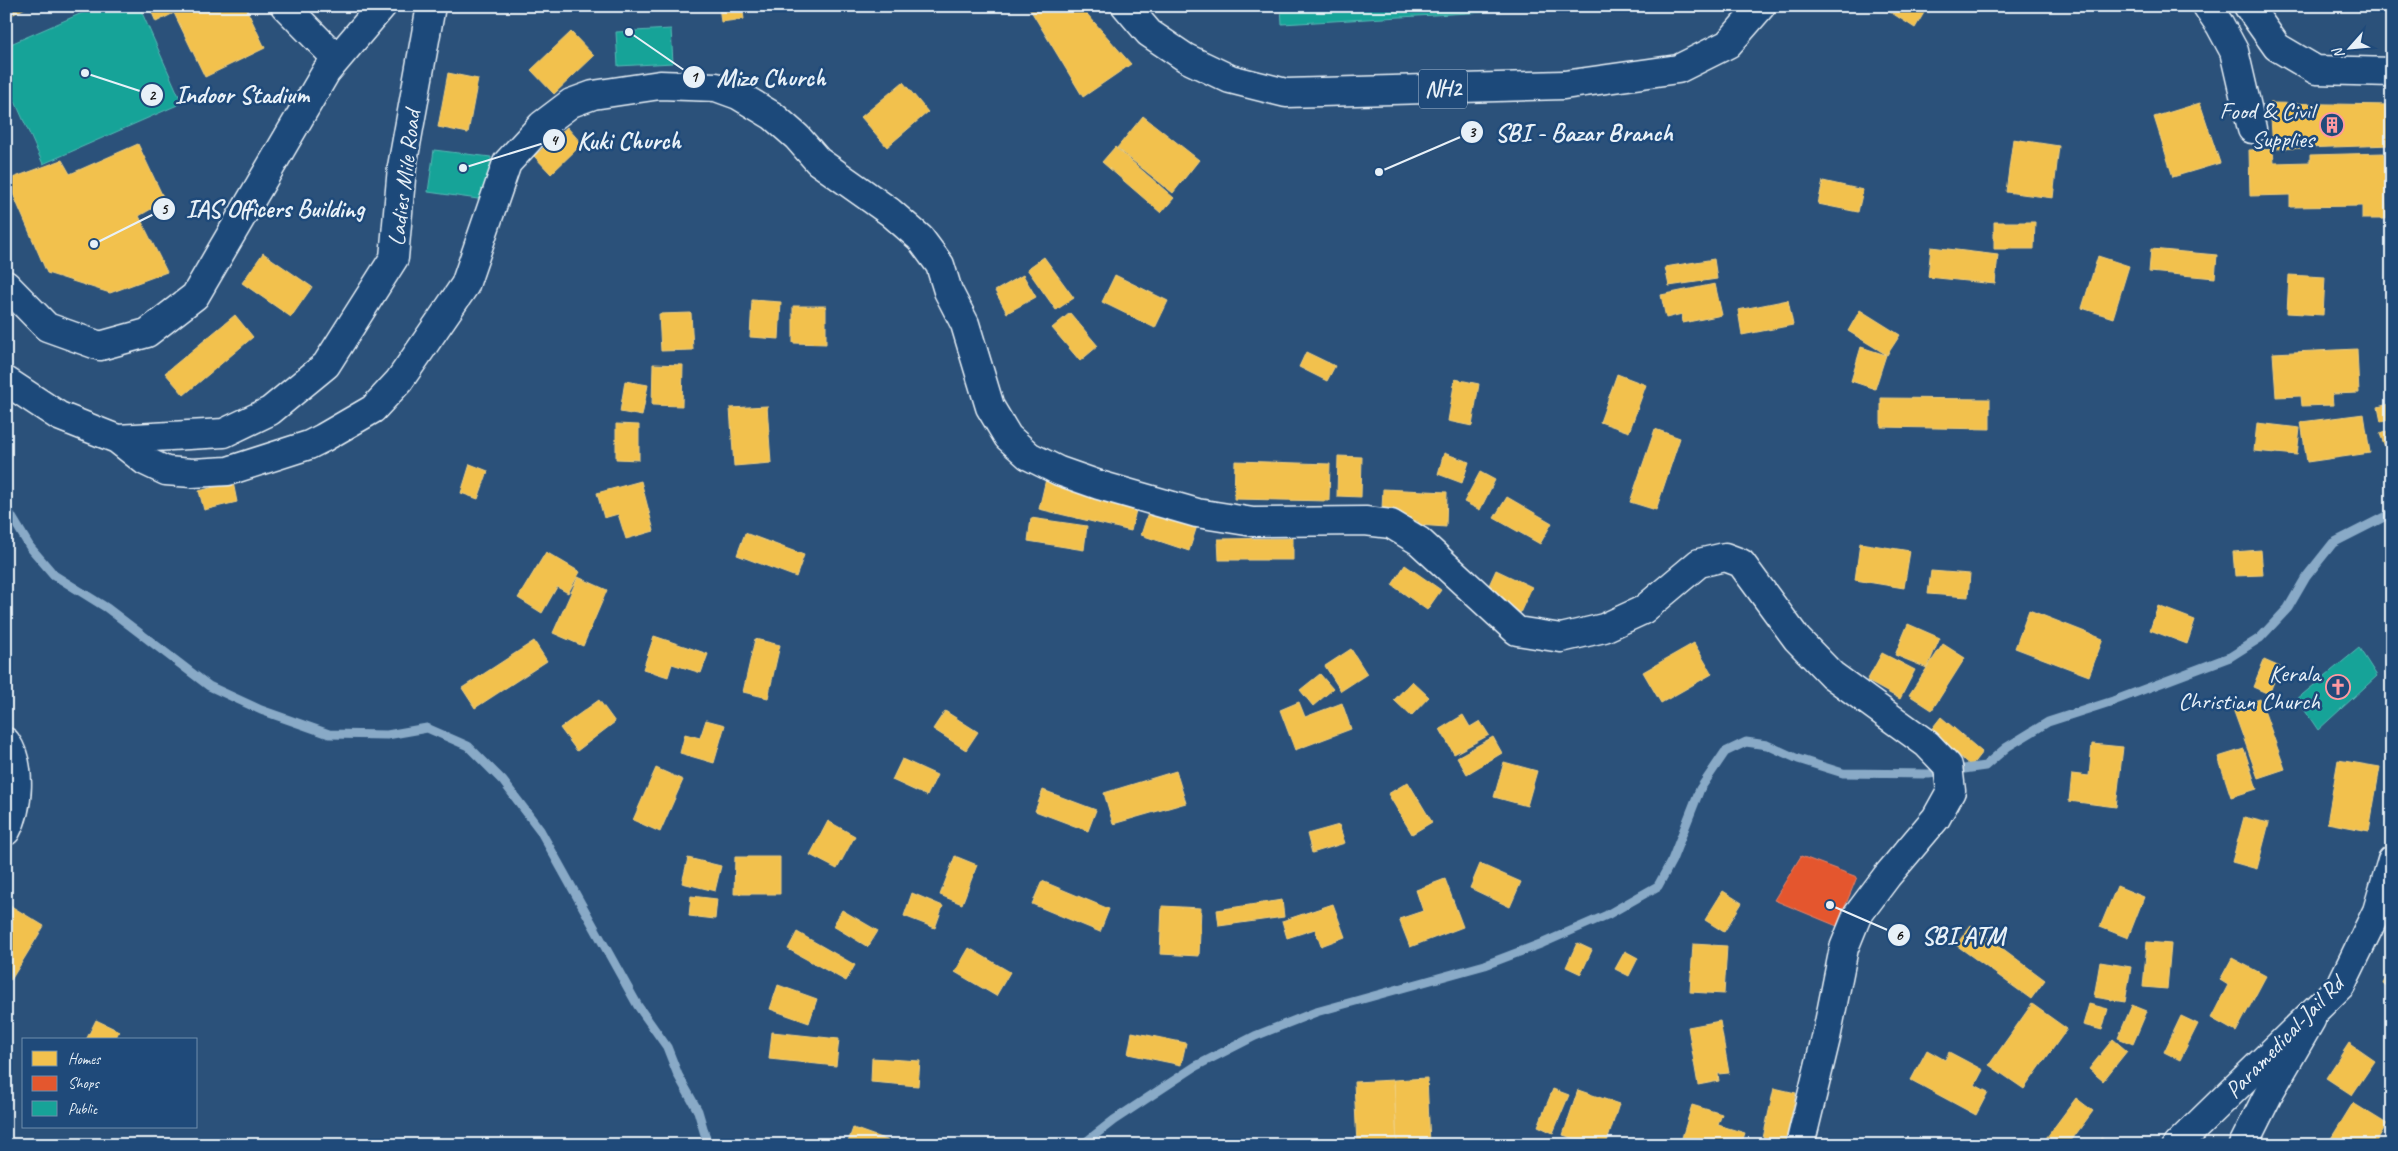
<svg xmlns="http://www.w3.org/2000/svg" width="2398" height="1151" font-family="Caveat,sans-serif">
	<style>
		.homes { fill: #f2c14e; stroke: #efcf81 }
		.shops { fill: #e4572e; stroke: #e5856b }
		.public { fill: #17a398; stroke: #56bab5 }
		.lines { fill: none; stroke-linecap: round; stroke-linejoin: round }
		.stream { stroke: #89aac7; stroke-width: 9 }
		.minor-casing { stroke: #e8f1f8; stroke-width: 31 }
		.major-casing { stroke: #e8f1f8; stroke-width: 31 }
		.highway-casing { stroke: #e8f1f8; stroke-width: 31 }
		.minor { stroke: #1f4a7a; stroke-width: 28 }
		.major { stroke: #1f4a7a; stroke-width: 28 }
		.highway { stroke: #1f4a7a; stroke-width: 28 }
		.labels { text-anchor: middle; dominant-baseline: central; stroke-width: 5; stroke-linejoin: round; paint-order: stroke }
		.shield { fill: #1f4a7a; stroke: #acbfd2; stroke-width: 1 }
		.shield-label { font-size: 22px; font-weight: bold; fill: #e8f1f8 }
		.poi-label { font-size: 24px; fill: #e8f1f8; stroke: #1f4a7a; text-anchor: end }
		.street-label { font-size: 24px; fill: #e8f1f8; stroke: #1f4a7a }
		.leader { fill: none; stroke: #e8f1f8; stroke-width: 2 }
		.callout-dot { fill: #e8f1f8; stroke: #1f4a7a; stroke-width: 2 }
		.mark-label { font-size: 15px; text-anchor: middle; font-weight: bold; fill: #111 }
		.callout-label { font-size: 25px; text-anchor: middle; font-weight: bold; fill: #e8f1f8; stroke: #1f4a7a; stroke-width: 5; stroke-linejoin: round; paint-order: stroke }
	</style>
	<rect width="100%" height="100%" fill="#2b517a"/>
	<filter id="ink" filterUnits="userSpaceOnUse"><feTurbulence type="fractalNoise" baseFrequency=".02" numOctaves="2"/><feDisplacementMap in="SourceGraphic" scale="10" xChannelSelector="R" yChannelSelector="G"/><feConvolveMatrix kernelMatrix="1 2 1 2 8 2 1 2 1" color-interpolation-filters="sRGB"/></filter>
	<g filter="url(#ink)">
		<path class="homes" d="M 6,6 L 29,6 L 6,18 Z
			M 149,6 L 245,6 L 265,48 L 205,77 L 174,13 L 156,22 Z
			M 719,6 L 742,6 L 744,19 L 721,22 Z
			M 1028,6 L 1080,6 L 1131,64 L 1083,97 Z
			M 1881,6 L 1928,6 L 1915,28 Z
			M 571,32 L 594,56 L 554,94 L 531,70 Z
			M 448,73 L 478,79 L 468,133 L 438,127 Z
			M 903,82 L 928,112 L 887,147 L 861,117 Z
			M 2200,103 L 2220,163 L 2173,177 L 2154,117 Z
			M 2270,103 L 2392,105 L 2392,145 L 2273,149 Z
			M 1143,116 L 1199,160 L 1173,193 L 1117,148 Z
			M 567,127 L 582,144 L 551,174 L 534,156 Z
			M 2013,139 L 2059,146 L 2053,198 L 2006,192 Z
			M 138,144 L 165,201 L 139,216 L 167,272 L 110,293 L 47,273 L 7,180 L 62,160 L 70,174 Z
			M 1115,147 L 1174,198 L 1161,213 L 1102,162 Z
			M 2273,149 L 2274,163 L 2310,162 L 2310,155 L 2384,153 L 2386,219 L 2362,219 L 2362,206 L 2290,207 L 2290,195 L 2250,196 L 2249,150 Z
			M 1823,181 L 1863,190 L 1858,212 L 1818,204 Z
			M 1994,222 L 2035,222 L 2034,249 L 1994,249 Z
			M 1931,247 L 1998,255 L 1995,284 L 1928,277 Z
			M 2151,249 L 2217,255 L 2215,278 L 2149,272 Z
			M 263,253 L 312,287 L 291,317 L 242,283 Z
			M 2098,256 L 2129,266 L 2113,318 L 2082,308 Z
			M 1044,257 L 1074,298 L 1056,310 L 1027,269 Z
			M 1714,259 L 1717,279 L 1669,286 L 1665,267 Z
			M 1023,275 L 1036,297 L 1007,313 L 995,291 Z
			M 1115,275 L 1168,301 L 1155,328 L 1102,302 Z
			M 2289,275 L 2325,277 L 2323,315 L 2287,313 Z
			M 1715,284 L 1722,315 L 1683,323 L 1682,314 L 1666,318 L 1661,295 Z
			M 752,300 L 781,302 L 779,339 L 750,337 Z
			M 1788,300 L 1793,325 L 1742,335 L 1738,310 Z
			M 793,306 L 826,306 L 826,344 L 793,343 Z
			M 1860,310 L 1900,335 L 1887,355 L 1848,331 Z
			M 691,313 L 693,350 L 661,351 L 659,314 Z
			M 1070,313 L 1098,346 L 1080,361 L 1052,328 Z
			M 235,315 L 253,337 L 184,395 L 165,373 Z
			M 1861,347 L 1886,355 L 1875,389 L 1851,381 Z
			M 2357,349 L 2359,393 L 2332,394 L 2333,405 L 2302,406 L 2301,396 L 2276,397 L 2273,353 Z
			M 1306,352 L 1335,366 L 1327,381 L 1299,367 Z
			M 653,364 L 683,365 L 682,406 L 652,405 Z
			M 1617,374 L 1646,385 L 1629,432 L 1600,422 Z
			M 1455,379 L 1479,384 L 1472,426 L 1448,421 Z
			M 625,381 L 648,385 L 642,416 L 620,412 Z
			M 1881,398 L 1990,399 L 1990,429 L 1881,427 Z
			M 2392,403 L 2392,419 L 2381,422 L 2378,407 Z
			M 767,406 L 771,463 L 734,466 L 730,408 Z
			M 2364,414 L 2370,453 L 2307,462 L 2301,422 Z
			M 2257,423 L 2300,428 L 2297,455 L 2254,451 Z
			M 616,424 L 639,425 L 639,460 L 616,459 Z
			M 1655,429 L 1680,438 L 1656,510 L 1630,502 Z
			M 2392,429 L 2392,458 L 2390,459 L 2380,434 Z
			M 1444,453 L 1469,462 L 1462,483 L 1438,474 Z
			M 1338,456 L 1362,457 L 1361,497 L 1337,496 Z
			M 1235,461 L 1330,464 L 1329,501 L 1234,499 Z
			M 470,464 L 488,471 L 478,499 L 461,493 Z
			M 1480,472 L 1495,480 L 1480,510 L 1464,502 Z
			M 1046,479 L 1138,502 L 1131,531 L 1039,509 Z
			M 641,481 L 654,531 L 626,539 L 618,514 L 604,518 L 597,493 Z
			M 233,482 L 237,502 L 204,510 L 199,491 Z
			M 1383,489 L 1447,492 L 1446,527 L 1418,525 L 1418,521 L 1394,520 L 1394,510 L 1382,509 Z
			M 1507,497 L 1552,523 L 1540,544 L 1494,518 Z
			M 1149,510 L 1197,526 L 1189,551 L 1141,535 Z
			M 1031,518 L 1087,526 L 1084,550 L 1028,541 Z
			M 745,533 L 804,555 L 796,577 L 737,555 Z
			M 1293,538 L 1293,560 L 1219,560 L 1218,539 Z
			M 1860,543 L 1910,551 L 1904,588 L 1855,580 Z
			M 2261,550 L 2263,575 L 2235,576 L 2233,552 Z
			M 546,552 L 580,572 L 568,593 L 557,587 L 542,613 L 518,598 Z
			M 1405,565 L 1441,590 L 1427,610 L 1392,585 Z
			M 1496,570 L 1532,587 L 1520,613 L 1484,596 Z
			M 1931,571 L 1970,574 L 1968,597 L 1928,594 Z
			M 578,577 L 607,590 L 583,646 L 553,633 Z
			M 2158,606 L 2195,620 L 2187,644 L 2150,630 Z
			M 2029,610 L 2103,639 L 2089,676 L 2015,648 Z
			M 1908,624 L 1940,638 L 1927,668 L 1895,655 Z
			M 654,636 L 708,654 L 701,673 L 672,664 L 668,677 L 643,669 Z
			M 755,639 L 780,645 L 768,698 L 743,692 Z
			M 534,641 L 547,661 L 475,708 L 462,688 Z
			M 1694,643 L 1712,674 L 1661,703 L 1643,672 Z
			M 1943,644 L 1965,658 L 1932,710 L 1909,695 Z
			M 1351,649 L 1367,674 L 1341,691 L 1325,666 Z
			M 1882,653 L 1915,670 L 1900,699 L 1867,681 Z
			M 2264,660 L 2280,667 L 2269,694 L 2253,687 Z
			M 1320,674 L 1333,689 L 1313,706 L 1300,690 Z
			M 1412,681 L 1429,697 L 1411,716 L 1394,700 Z
			M 2260,699 L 2285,769 L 2258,778 L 2233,709 Z
			M 599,700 L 615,722 L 577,751 L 560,728 Z
			M 1299,702 L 1305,717 L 1342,703 L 1351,729 L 1295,750 L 1280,710 Z
			M 945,711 L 978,732 L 966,750 L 933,729 Z
			M 1463,715 L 1470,727 L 1480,721 L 1489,735 L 1454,754 L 1440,729 Z
			M 1941,717 L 1982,752 L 1971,766 L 1930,731 Z
			M 706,720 L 725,725 L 714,763 L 680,753 L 685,734 L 700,738 Z
			M 1493,737 L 1502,753 L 1467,774 L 1457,757 Z
			M 2092,744 L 2123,747 L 2116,807 L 2069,801 L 2072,774 L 2089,776 Z
			M 2244,749 L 2257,789 L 2231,797 L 2218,757 Z
			M 902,759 L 937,775 L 927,796 L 892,780 Z
			M 2338,760 L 2380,767 L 2369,831 L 2327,823 Z
			M 1504,762 L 1537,771 L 1527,806 L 1494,797 Z
			M 656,768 L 683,780 L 660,832 L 633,820 Z
			M 1176,771 L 1186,803 L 1113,824 L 1104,793 Z
			M 1408,782 L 1432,822 L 1412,834 L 1388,794 Z
			M 1043,790 L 1096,810 L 1088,831 L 1035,811 Z
			M 2244,817 L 2269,823 L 2257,869 L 2232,862 Z
			M 828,821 L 855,836 L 837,869 L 810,855 Z
			M 1339,825 L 1345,843 L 1312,853 L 1307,834 Z
			M 955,856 L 977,865 L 962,904 L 940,895 Z
			M 735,857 L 780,857 L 780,894 L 734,894 Z
			M 688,858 L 721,866 L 715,891 L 682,883 Z
			M 1480,864 L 1521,882 L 1510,907 L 1470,888 Z
			M 1445,879 L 1463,927 L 1410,947 L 1399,919 L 1423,911 L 1416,890 Z
			M 1042,881 L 1109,909 L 1100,932 L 1032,904 Z
			M 2117,886 L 2144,897 L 2128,938 L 2100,927 Z
			M 1723,891 L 1742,903 L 1724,932 L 1705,920 Z
			M 912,893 L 943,906 L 935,928 L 904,916 Z
			M 691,896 L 717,899 L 715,919 L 689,916 Z
			M 1282,900 L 1284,917 L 1219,926 L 1217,910 Z
			M 6,903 L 44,926 L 11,980 L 6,977 Z
			M 1333,904 L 1345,937 L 1321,946 L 1315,929 L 1287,938 L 1282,921 Z
			M 1162,906 L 1201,908 L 1199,956 L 1160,954 Z
			M 842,910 L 878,931 L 868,947 L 833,926 Z
			M 1971,925 L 2045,980 L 2031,999 L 1956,945 Z
			M 797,932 L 855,965 L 846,981 L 788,949 Z
			M 2147,942 L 2171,944 L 2167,989 L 2143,987 Z
			M 1577,943 L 1592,950 L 1581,974 L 1566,967 Z
			M 1693,944 L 1727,946 L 1724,994 L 1690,992 Z
			M 969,948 L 1010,972 L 996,996 L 955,972 Z
			M 1625,951 L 1638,958 L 1629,976 L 1615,969 Z
			M 2232,958 L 2266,976 L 2236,1032 L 2211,1018 L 2228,985 L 2220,980 Z
			M 2100,962 L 2131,967 L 2125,1002 L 2094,997 Z
			M 2392,965 L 2392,988 L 2383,984 Z
			M 778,985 L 817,999 L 809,1023 L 770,1009 Z
			M 2032,1004 L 2067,1029 L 2024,1089 L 1989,1065 Z
			M 2089,1004 L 2108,1009 L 2102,1030 L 2083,1025 Z
			M 2132,1005 L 2147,1011 L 2133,1044 L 2118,1038 Z
			M 2181,1016 L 2198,1024 L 2180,1060 L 2164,1052 Z
			M 96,1020 L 119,1031 L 115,1040 L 86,1040 Z
			M 1720,1021 L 1729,1073 L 1718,1074 L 1719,1081 L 1698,1085 L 1688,1027 Z
			M 772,1032 L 839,1039 L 836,1066 L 769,1059 Z
			M 1132,1032 L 1186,1043 L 1181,1065 L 1128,1054 Z
			M 2113,1039 L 2127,1051 L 2103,1081 L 2089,1069 Z
			M 2349,1043 L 2375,1061 L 2352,1095 L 2326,1078 Z
			M 1927,1050 L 1945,1060 L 1949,1052 L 1983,1070 L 1975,1085 L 1988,1092 L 1976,1115 L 1911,1080 Z
			M 872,1058 L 920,1061 L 918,1086 L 871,1082 Z
			M 1427,1078 L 1430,1145 L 1397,1145 L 1394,1080 Z
			M 1394,1080 L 1397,1145 L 1357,1145 L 1354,1082 Z
			M 1774,1088 L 1796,1093 L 1785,1143 L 1763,1138 Z
			M 1553,1089 L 1569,1095 L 1553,1133 L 1538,1126 Z
			M 1578,1090 L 1619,1104 L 1606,1145 L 1595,1145 L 1563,1135 Z
			M 2076,1098 L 2093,1111 L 2068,1145 L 2041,1145 Z
			M 2353,1103 L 2387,1124 L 2374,1145 L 2327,1145 Z
			M 1692,1105 L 1722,1114 L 1718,1125 L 1745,1133 L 1741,1145 L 1694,1145 L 1681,1141 Z
			M 853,1128 L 898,1144 L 898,1145 L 847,1145 Z
			M 2101,1138 L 2113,1145 L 2097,1145 Z"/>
		<path class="shops" d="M 1801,856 L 1857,877 L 1837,926 L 1774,900 Z"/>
		<path class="public" d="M 98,6 L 139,6 L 182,103 L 43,164 L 6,81 L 6,46 Z
			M 1281,6 L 1485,6 L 1485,12 L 1282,24 Z
			M 671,29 L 673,63 L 618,66 L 616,32 Z
			M 434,150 L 491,157 L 485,200 L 428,192 Z
			M 2359,648 L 2377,676 L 2318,730 L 2297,699 Z"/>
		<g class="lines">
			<path class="stream" d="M 6,507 L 30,547 L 54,575 L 107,608 L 209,686 L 261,710 L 329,734 L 387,735 L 427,728 L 468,746 L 503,781 L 540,830 L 638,1006 L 667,1047 L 678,1075 L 698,1111 L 708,1145
				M 1082,1145 L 1114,1120 L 1196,1066 L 1255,1036 L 1316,1012 L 1485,965 L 1543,943 L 1607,915 L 1658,886 L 1672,860 L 1700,789 L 1725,752 L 1746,742 L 1767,745 L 1798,759 L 1843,773 L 1929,774 L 1985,766 L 2007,747 L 2048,722 L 2113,701 L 2230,657 L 2260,638 L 2288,608 L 2306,577 L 2333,543 L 2392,513"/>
			<defs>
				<path id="minor" d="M 285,6 L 337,59
					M 2207,6 L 2220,25 L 2234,51 L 2252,129
					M 6,285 L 47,327 L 100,346 L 147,333 L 195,296 L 326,72 L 382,6
					M 6,381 L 59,416 L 117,439 L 224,433 L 270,411 L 326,365 L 394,258 L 402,167 L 431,6
					M 117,439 L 145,461 L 166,471 L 192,473 L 228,471 L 309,445 L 323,438 L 373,409 L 399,381 L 417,355 L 465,285 L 507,163 L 542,125 L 571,103 L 593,95 L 660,85 L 716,87 L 738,95 L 773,116 L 797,137 L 818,161 L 890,212 L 920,238 L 940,265 L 948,291 L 965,324 L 990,407 L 1008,437 L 1029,456 L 1059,471 L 1099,485 L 1197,513 L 1253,522 L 1365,521 L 1391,524 L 1419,541 L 1517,631 L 1561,638 L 1604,628 L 1643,610 L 1699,563 L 1725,557 L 1741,563 L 1797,639 L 1832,675 L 1927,744 L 1948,766 L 1951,791 L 1936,818 L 1887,876 L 1857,916 L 1844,948 L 1826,1038 L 1800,1145
					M 6,742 C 22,765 19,808 6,831
					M 2243,1145 L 2270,1091 L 2311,1020"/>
				<path id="major" d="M 2248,6 L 2277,47 L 2316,70 L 2392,72
					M 2177,1145 L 2341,985 L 2377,911 L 2392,860"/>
				<path id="highway" d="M 1126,6 L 1149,33 L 1186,58 L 1230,79 L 1286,93 L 1564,85 L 1678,69 L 1728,44 L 1761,6"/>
			</defs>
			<use href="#minor" class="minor-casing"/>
			<use href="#major" class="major-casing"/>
			<use href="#highway" class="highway-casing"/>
			<use href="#minor" class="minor"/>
			<use href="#major" class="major"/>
			<use href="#highway" class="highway"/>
		</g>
	</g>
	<defs>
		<symbol id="building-ring" viewBox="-11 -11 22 22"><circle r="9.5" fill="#1f4a7a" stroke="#ff9aa2" stroke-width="1.5"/><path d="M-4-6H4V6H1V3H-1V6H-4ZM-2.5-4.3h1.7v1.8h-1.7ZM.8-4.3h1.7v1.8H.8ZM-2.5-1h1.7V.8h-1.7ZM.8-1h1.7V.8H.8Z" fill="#ff9aa2"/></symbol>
		<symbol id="church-ring" viewBox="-11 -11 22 22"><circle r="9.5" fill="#1f4a7a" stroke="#ff9aa2" stroke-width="1.5"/><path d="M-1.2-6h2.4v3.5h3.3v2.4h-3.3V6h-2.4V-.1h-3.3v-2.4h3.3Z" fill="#ff9aa2"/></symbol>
	</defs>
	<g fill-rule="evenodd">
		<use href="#building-ring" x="2318" y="111" width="28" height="28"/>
		<use href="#church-ring" x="2324" y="673" width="28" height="28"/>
	</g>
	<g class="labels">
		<rect class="shield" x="1419" y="69.5" width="48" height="39" rx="4"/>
		<g class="shield-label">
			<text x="1443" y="89">NH2</text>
		</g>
		<g class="poi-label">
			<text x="2314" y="111">Food &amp; Civil<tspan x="2314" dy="28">Supplies</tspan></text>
			<text x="2320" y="673">Kerala<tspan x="2320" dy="28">Christian Church</tspan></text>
		</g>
		<g class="street-label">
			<text transform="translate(404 178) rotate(-83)">Ladies Mile Road</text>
			<text transform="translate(2284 1037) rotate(-46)">Paramedical-Jail Rd</text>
		</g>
	</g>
	<path class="leader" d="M629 32L694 77M85 73L152 95M1379 172L1472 132M463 168L554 140M94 244L164 209M1830 905L1899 935"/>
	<g class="callout-dot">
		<circle cx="629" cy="32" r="5"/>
		<circle cx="85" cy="73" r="5"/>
		<circle cx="1379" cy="172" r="5"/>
		<circle cx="463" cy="168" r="5"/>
		<circle cx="94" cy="244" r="5"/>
		<circle cx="1830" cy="905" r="5"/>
		<circle cx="694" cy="77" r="12"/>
		<circle cx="152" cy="95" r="12"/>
		<circle cx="1472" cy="132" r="12"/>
		<circle cx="554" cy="140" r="12"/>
		<circle cx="164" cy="209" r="12"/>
		<circle cx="1899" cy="935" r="12"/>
	</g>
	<g class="mark-label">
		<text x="694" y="82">1</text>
		<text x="152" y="100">2</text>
		<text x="1472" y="137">3</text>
		<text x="554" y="145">4</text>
		<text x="164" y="214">5</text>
		<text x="1899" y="940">6</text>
	</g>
	<g class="callout-label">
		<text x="771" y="86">Mizo Church</text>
		<text x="242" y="103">Indoor Stadium</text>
		<text x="1584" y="141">SBI - Bazar Branch</text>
		<text x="629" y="149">Kuki Church</text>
		<text x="275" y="217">IAS Officers Building</text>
		<text x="1963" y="944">SBI ATM</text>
	</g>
	<rect width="2398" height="1151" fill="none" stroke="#1f4a7a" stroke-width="25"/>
	<rect x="12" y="12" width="2373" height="1126" fill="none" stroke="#e8f1f8" stroke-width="2" filter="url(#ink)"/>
	<rect x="22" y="1038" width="175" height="90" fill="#1f4a7a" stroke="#6f8dac"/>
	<rect x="32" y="1051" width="25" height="15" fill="#f2c14e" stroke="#6f8dac"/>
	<text x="68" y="1064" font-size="15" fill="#e8f1f8">Homes</text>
	<rect x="32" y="1076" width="25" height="15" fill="#e4572e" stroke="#6f8dac"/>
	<text x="68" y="1088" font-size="15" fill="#e8f1f8">Shops</text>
	<rect x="32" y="1101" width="25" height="15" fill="#17a398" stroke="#6f8dac"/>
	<text x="68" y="1114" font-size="15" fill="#e8f1f8">Public</text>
	<g transform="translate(2350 48) rotate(243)" stroke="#1f4a7a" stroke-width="4" paint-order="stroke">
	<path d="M0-4L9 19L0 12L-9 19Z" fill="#e8f1f8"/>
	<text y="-8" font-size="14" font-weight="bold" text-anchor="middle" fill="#e8f1f8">N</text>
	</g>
</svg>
